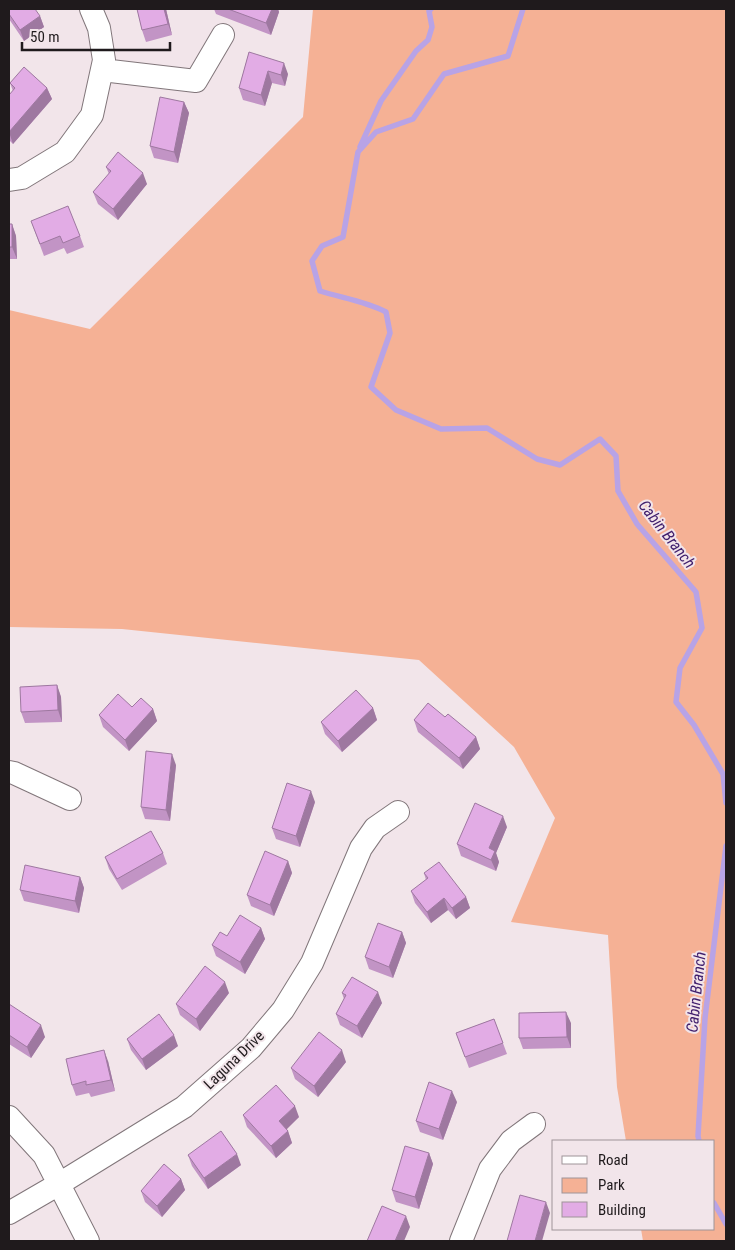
<svg xmlns="http://www.w3.org/2000/svg" width="735" height="1250" font-family="'Roboto Condensed',sans-serif">
	<style>
		.green { fill: #f5b195 }
		.lines { fill: none; stroke-linecap: round; stroke-linejoin: round }
		.stream { stroke: #b8a3e6; stroke-width: 5.5 }
		.minor-casing { stroke: #81767a; stroke-width: 24 }
		.minor { stroke: #fff; stroke-width: 22 }
		.wall { fill: #c294c5 }
		.shaded-wall { fill: #9e78a0 }
		.building { fill: #e2ace5; stroke: #9e78a0 }
		.labels { text-anchor: middle; dominant-baseline: central; stroke-width: 4; stroke-linejoin: round; paint-order: stroke }
		.street-label { font-size: 15px; fill: #1f1a1c; stroke: #f2e5ea }
		.water-label { font-size: 16px; font-style: italic; fill: #41206d; stroke: #f2e5ea }
	</style>
	<rect width="100%" height="100%" fill="#f2e5ea"/>
	<path class="green" d="M 313,9 L 726,9 L 726,1241 L 643,1241 L 641,1229 L 714,1229 L 714,1141 L 626,1141 L 617,1087 L 608,935 L 511,922 L 555,818 L 514,747 L 419,660 L 122,629 L 9,627 L 9,310 L 90,329 L 303,117 Z"/>
	<g class="lines">
		<path class="stream" d="M 523,9 L 508,56 L 444,74 L 413,119 L 376,132 L 358,152 L 343,237 L 322,246 L 312,261 L 320,291 C 342,298 365,301 386,312 L 390,333 L 371,387 L 396,410 L 441,429 L 487,428 L 537,459 L 560,465 L 600,439 L 616,456 L 618,491 L 637,524 L 696,592 L 702,628 L 680,668 L 676,702 L 694,725 L 723,774 L 726,803
			M 360,147 L 381,101 L 416,51 L 428,40 L 432,27 L 429,11 L 431,9
			M 699,1141 L 698,1136 L 705,1018 L 726,846
			M 714,1203 L 726,1224"/>
		<defs>
			<path id="minor" d="M 102,70 L 196,81 L 223,35
				M 9,180 L 22,178 L 65,152 L 92,115 L 104,60 L 99,28 L 91,9
				M 9,772 L 14,773 L 70,799
				M 9,1117 L 44,1155 L 88,1241
				M 9,1213 L 59,1184 L 184,1107 L 251,1048 L 283,1010 L 312,963 L 361,848 L 375,828 L 398,812
				M 461,1241 L 490,1169 L 511,1141 L 534,1124"/>
		</defs>
		<use href="#minor" class="minor-casing"/>
		<use href="#minor" class="minor"/>
	</g>
	<path class="wall" d="M 9,9 L 40,16 L 44,27 L 24,41 L 9,19 Z
		M 137,9 L 166,9 L 172,35 L 146,42 L 142,30 Z
		M 214,9 L 278,9 L 279,12 L 271,35 L 216,14 Z
		M 249,52 L 288,74 L 285,86 L 272,83 L 265,106 L 243,100 L 239,88 Z
		M 10,83 L 47,88 L 52,99 L 13,144 L 9,140 L 9,95 L 13,91 Z
		M 184,102 L 189,113 L 178,163 L 154,158 L 150,146 Z
		M 106,167 L 147,184 L 118,220 L 98,204 L 93,192 L 109,174 Z
		M 31,221 L 80,236 L 84,247 L 67,254 L 64,248 L 44,256 Z
		M 9,224 L 12,224 L 16,236 L 17,259 L 9,259 Z
		M 57,685 L 61,697 L 62,722 L 25,723 L 21,712 Z
		M 132,707 L 153,709 L 157,721 L 129,751 L 103,727 L 99,715 Z
		M 373,708 L 377,720 L 342,752 L 325,734 L 321,722 Z
		M 445,717 L 476,737 L 480,749 L 463,769 L 418,732 L 414,720 Z
		M 176,765 L 170,821 L 145,819 L 141,807 Z
		M 315,802 L 300,847 L 276,839 L 272,828 Z
		M 507,827 L 496,853 L 499,862 L 496,871 L 461,856 L 457,844 Z
		M 163,853 L 167,864 L 122,890 L 109,869 L 105,857 Z
		M 288,861 L 292,873 L 274,916 L 251,906 L 247,895 Z
		M 424,873 L 466,897 L 470,908 L 456,919 L 448,910 L 431,923 L 415,903 L 411,891 L 426,880 Z
		M 80,877 L 84,888 L 79,913 L 24,901 L 20,890 Z
		M 261,928 L 265,939 L 245,974 L 216,956 L 212,945 Z
		M 402,932 L 406,943 L 393,978 L 369,969 L 365,957 Z
		M 229,993 L 200,1031 L 180,1015 L 176,1004 Z
		M 342,993 L 382,1003 L 362,1038 L 340,1025 L 336,1014 L 344,999 Z
		M 9,1004 L 45,1037 L 31,1058 L 9,1044 Z
		M 494,1019 L 507,1054 L 469,1068 L 456,1033 Z
		M 571,1023 L 571,1048 L 523,1049 L 519,1038 Z
		M 127,1039 L 178,1046 L 146,1070 L 131,1050 Z
		M 108,1061 L 115,1091 L 91,1097 L 89,1093 L 76,1096 L 72,1085 Z
		M 346,1062 L 318,1097 L 295,1079 L 291,1068 Z
		M 457,1102 L 443,1140 L 420,1132 L 416,1121 Z
		M 243,1115 L 299,1117 L 286,1129 L 288,1131 L 292,1143 L 276,1158 L 247,1127 Z
		M 429,1153 L 433,1164 L 419,1209 L 396,1202 L 392,1190 Z
		M 188,1155 L 241,1165 L 208,1189 L 192,1166 Z
		M 181,1179 L 185,1190 L 162,1217 L 145,1202 L 141,1191 Z"/>
	<path class="shaded-wall" d="M 164,9 L 166,9 L 172,35 L 168,24 Z
		M 272,9 L 278,9 L 279,12 L 271,35 L 266,23 Z
		M 40,16 L 44,27 L 24,41 L 20,30 Z
		M 284,63 L 288,74 L 285,86 L 281,75 Z
		M 268,71 L 272,83 L 265,106 L 261,95 Z
		M 47,88 L 52,99 L 13,144 L 9,132 Z
		M 184,102 L 189,113 L 178,163 L 174,152 Z
		M 143,173 L 147,184 L 118,220 L 113,209 Z
		M 12,224 L 16,236 L 17,259 L 12,247 Z
		M 57,685 L 61,697 L 62,722 L 58,710 Z
		M 373,708 L 377,720 L 342,752 L 338,741 Z
		M 153,709 L 157,721 L 129,751 L 125,740 Z
		M 476,737 L 480,749 L 463,769 L 459,758 Z
		M 172,754 L 176,765 L 170,821 L 166,810 Z
		M 311,791 L 315,802 L 300,847 L 296,836 Z
		M 503,816 L 507,827 L 496,853 L 499,862 L 496,871 L 491,860 L 489,848 Z
		M 288,861 L 292,873 L 274,916 L 270,905 Z
		M 80,877 L 84,888 L 79,913 L 75,901 Z
		M 466,897 L 470,908 L 456,919 L 452,908 Z
		M 444,898 L 448,910 L 431,923 L 427,912 Z
		M 261,928 L 265,939 L 245,974 L 240,962 Z
		M 402,932 L 406,943 L 393,978 L 389,967 Z
		M 225,982 L 229,993 L 200,1031 L 196,1019 Z
		M 378,992 L 382,1003 L 362,1038 L 357,1026 Z
		M 566,1012 L 571,1023 L 571,1048 L 567,1037 Z
		M 41,1025 L 45,1037 L 31,1058 L 27,1047 Z
		M 174,1035 L 178,1046 L 146,1070 L 142,1059 Z
		M 104,1050 L 108,1061 L 115,1091 L 111,1080 Z
		M 342,1050 L 346,1062 L 318,1097 L 314,1086 Z
		M 452,1091 L 457,1102 L 443,1140 L 439,1129 Z
		M 295,1106 L 299,1117 L 283,1133 L 279,1121 Z
		M 288,1131 L 292,1143 L 276,1158 L 271,1146 Z
		M 429,1153 L 433,1164 L 419,1209 L 415,1197 Z
		M 237,1154 L 241,1165 L 208,1189 L 204,1178 Z
		M 181,1179 L 185,1190 L 162,1217 L 157,1206 Z
		M 546,1202 L 550,1213 L 542,1241 L 535,1241 Z
		M 406,1216 L 410,1227 L 404,1241 L 395,1241 Z"/>
	<path class="building" d="M 9,9 L 35,9 L 40,16 L 20,30 L 9,14 Z
		M 137,9 L 164,9 L 168,24 L 142,30 Z
		M 228,9 L 272,9 L 266,23 Z
		M 249,52 L 284,63 L 281,75 L 268,71 L 261,95 L 239,88 Z
		M 24,67 L 47,88 L 9,132 L 9,95 L 15,88 L 10,83 Z
		M 160,97 L 184,102 L 174,152 L 150,146 Z
		M 118,152 L 143,173 L 113,209 L 93,192 L 111,171 L 106,167 Z
		M 68,206 L 80,236 L 63,243 L 60,236 L 40,244 L 31,221 Z
		M 9,224 L 12,224 L 12,247 L 9,247 Z
		M 57,685 L 58,710 L 21,712 L 20,687 Z
		M 356,690 L 373,708 L 338,741 L 321,722 Z
		M 118,694 L 132,707 L 141,698 L 153,709 L 125,740 L 99,715 Z
		M 428,703 L 445,717 L 448,714 L 476,737 L 459,758 L 414,720 Z
		M 146,751 L 172,754 L 166,810 L 141,807 Z
		M 287,783 L 311,791 L 296,836 L 272,828 Z
		M 475,803 L 503,816 L 489,848 L 495,851 L 491,860 L 457,844 Z
		M 151,831 L 163,853 L 117,879 L 105,857 Z
		M 265,851 L 288,861 L 270,905 L 247,895 Z
		M 439,862 L 466,897 L 452,908 L 444,898 L 427,912 L 411,891 L 428,878 L 424,873 Z
		M 25,865 L 80,877 L 75,901 L 20,890 Z
		M 240,915 L 261,928 L 240,962 L 212,945 L 220,932 L 227,936 Z
		M 378,923 L 402,932 L 389,967 L 365,957 Z
		M 205,966 L 225,982 L 196,1019 L 176,1004 Z
		M 352,977 L 378,992 L 357,1026 L 336,1014 L 346,995 L 342,993 Z
		M 9,1004 L 41,1025 L 27,1047 L 9,1035 Z
		M 566,1012 L 567,1037 L 519,1038 L 519,1013 Z
		M 159,1014 L 174,1035 L 142,1059 L 127,1039 Z
		M 494,1019 L 503,1043 L 465,1057 L 456,1033 Z
		M 319,1032 L 342,1050 L 314,1086 L 291,1068 Z
		M 104,1050 L 111,1080 L 86,1085 L 86,1081 L 72,1085 L 66,1059 Z
		M 429,1082 L 452,1091 L 439,1129 L 416,1121 Z
		M 276,1085 L 295,1106 L 279,1121 L 288,1131 L 271,1146 L 243,1115 Z
		M 221,1131 L 237,1154 L 204,1178 L 188,1155 Z
		M 405,1146 L 429,1153 L 415,1197 L 392,1190 Z
		M 164,1164 L 181,1179 L 157,1206 L 141,1191 Z
		M 520,1195 L 546,1202 L 535,1241 L 507,1241 Z
		M 382,1206 L 406,1216 L 395,1241 L 367,1241 Z"/>
	<g class="labels">
		<g class="street-label">
			<text transform="translate(234 1060) rotate(-44)">Laguna Drive</text>
		</g>
		<g class="water-label">
			<text transform="translate(667 534) rotate(52)">Cabin Branch</text>
			<text transform="translate(696 992) rotate(-84)">Cabin Branch</text>
		</g>
	</g>
	<rect width="735" height="1250" fill="none" stroke="#1f1a1c" stroke-width="20"/>
	<rect x="552" y="1140" width="162" height="90" fill="#f2e5ea" stroke="#9e9498"/>
	<rect x="562" y="1156" width="25" height="8" fill="#ffffff" stroke="#9e9498"/>
	<text x="598" y="1165" font-size="15" fill="#1f1a1c">Road</text>
	<rect x="562" y="1178" width="25" height="15" fill="#f5b195" stroke="#9e9498"/>
	<text x="598" y="1190" font-size="15" fill="#1f1a1c">Park</text>
	<rect x="562" y="1202" width="25" height="15" fill="#e2ace5" stroke="#9e9498"/>
	<text x="598" y="1215" font-size="15" fill="#1f1a1c">Building</text>
	<path d="M22 42v8h148v-8" fill="none" stroke="#1f1a1c" stroke-width="2.5"/>
	<text x="30" y="42" font-size="15" fill="#1f1a1c" stroke="#f2e5ea" stroke-width="4" paint-order="stroke">50 m</text>
</svg>
